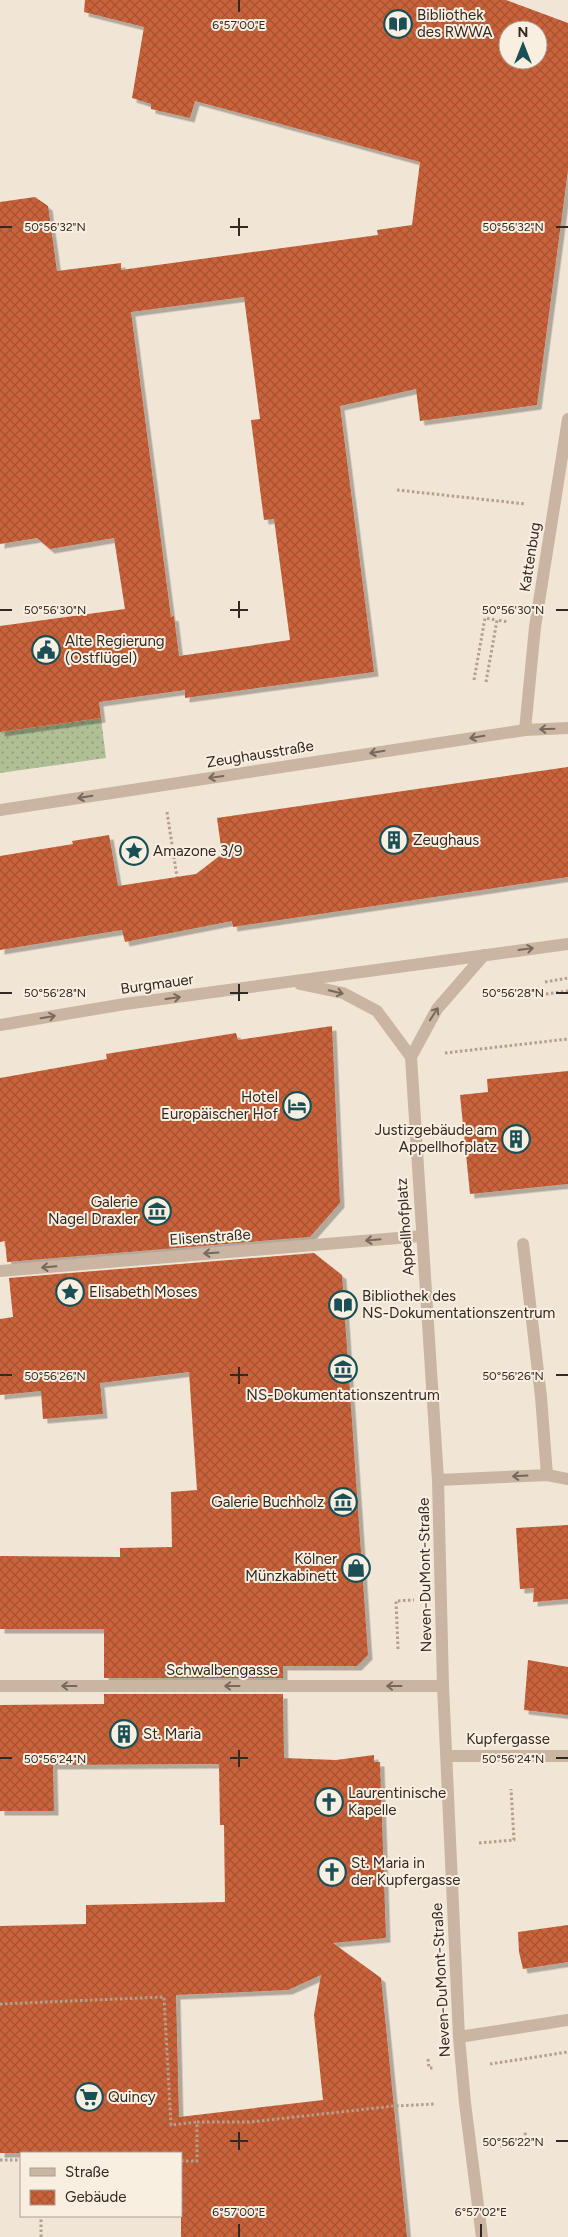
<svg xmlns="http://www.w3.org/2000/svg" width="568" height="2237" font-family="Figtree,sans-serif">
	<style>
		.garden { fill: url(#garden-dots) }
		.building { fill: url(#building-cross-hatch); fill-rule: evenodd; filter: url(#shadow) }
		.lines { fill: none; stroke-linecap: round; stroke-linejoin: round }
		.path { stroke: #b49f8c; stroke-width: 3; stroke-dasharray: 2.5 2.5; stroke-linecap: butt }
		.minor { stroke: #c9b5a1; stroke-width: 12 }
		.oneway { stroke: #76685c }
		.ticks { fill: none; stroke: #332924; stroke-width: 2 }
		.labels { text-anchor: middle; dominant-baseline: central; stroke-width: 4; stroke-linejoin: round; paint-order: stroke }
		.poi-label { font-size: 15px; fill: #332924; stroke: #f9efe1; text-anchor: start }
		.street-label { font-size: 15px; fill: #332924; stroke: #f9efe1 }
		.ticks-label { font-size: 12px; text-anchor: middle; fill: #332924; stroke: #f9efe1; stroke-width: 4; stroke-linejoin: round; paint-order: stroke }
	</style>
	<defs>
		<pattern id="garden-dots" width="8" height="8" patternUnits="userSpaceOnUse" patternTransform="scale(1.25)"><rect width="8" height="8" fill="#b0c095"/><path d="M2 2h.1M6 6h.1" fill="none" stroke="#909c79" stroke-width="1.8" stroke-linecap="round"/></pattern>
		<pattern id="building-cross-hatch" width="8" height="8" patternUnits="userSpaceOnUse" patternTransform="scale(1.25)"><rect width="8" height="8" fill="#ca633a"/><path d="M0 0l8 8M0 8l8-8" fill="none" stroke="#a55231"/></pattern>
		<filter id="shadow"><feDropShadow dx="4.5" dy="4.5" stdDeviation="0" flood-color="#0004"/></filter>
	</defs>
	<rect width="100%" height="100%" fill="#f1e5d5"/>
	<path class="garden" d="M 101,718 L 106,758 L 0,773 L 0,732 Z"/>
	<path class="building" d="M 85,0 L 506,0 L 568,23 L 568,170 L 537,405 L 420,421 L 416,389 L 340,406 L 374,672 L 185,698 L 185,690 L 99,702 L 101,718 L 0,732 L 0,626 L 125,609 L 114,538 L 50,549 L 37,538 L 0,544 L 0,202 L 35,197 L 48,206 L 57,271 L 121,263 L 121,270 L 378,235 L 377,230 L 412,225 L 420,162 L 195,101 L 190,118 L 151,109 L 151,104 L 132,98 L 144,27 L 84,12 ZM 508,30 L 538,30 L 538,60 L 508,60 ZM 244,297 L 260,419 L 251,420 L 264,520 L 274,519 L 290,640 L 179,656 L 174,616 L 171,617 L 131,312 Z
		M 568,767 L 568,877 L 233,927 L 232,921 L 125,942 L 122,930 L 0,950 L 0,856 L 73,844 L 72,841 L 109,835 L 118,886 L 196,874 L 222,854 L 217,818 Z
		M 332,1026 L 340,1203 L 310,1237 L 7,1262 L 5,1241 L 0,1242 L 0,1078 L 107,1059 L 106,1054 L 236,1033 L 238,1040 Z
		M 568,1071 L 568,1184 L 470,1194 L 460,1095 L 488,1092 L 487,1079 Z
		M 314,1253 L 342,1275 L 368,1655 L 357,1666 L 283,1666 L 283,1678 L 104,1678 L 104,1629 L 0,1629 L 0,1556 L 120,1557 L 120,1548 L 172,1547 L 171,1492 L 197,1490 L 189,1372 L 100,1383 L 103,1414 L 43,1419 L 41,1391 L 0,1395 L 0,1319 L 13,1317 L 9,1278 Z
		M 568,1525 L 568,1599 L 533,1602 L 534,1588 L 520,1589 L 516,1528 Z
		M 528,1660 L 568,1667 L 568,1715 L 524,1710 Z
		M 104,1694 L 283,1694 L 284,1758 L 336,1760 L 374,1755 L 374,1762 L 380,1762 L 386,1938 L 333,1943 L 381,1978 L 407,2237 L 181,2237 L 181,2153 L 0,2153 L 0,1926 L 86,1924 L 86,1905 L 225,1902 L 224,1825 L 220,1825 L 219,1764 L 53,1765 L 54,1811 L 0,1811 L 0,1705 L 104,1704 ZM 321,1975 L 314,2015 L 323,2100 L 179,2117 L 176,1995 L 288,1990 Z
		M 568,1925 L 568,1962 L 523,1969 L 519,1952 L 518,1932 Z"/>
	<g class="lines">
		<path class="path" d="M 397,490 L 526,504
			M 474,680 L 485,618 L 496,620
			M 486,682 L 497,620 L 509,622
			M 167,812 L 177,877
			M 545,982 L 568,978
			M 546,994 L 568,991
			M 445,1053 L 568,1039
			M 398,1649 L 396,1601 L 414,1600
			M 479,1843 L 514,1840 L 511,1789
			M 0,2004 L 164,1997 L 171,2125 L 197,2122
			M 428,2059 L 429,2068 L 434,2068
			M 490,2064 L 568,2052
			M 500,2146 L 526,2144 L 525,2131
			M 0,2160 L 21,2160
			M 181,2161 L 197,2161 L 197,2122 L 250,2122 L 394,2106 L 436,2104
			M 41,2237 L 41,2216"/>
		<path class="minor" d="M 525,730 L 535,627 L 568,419
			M 0,810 L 525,730 L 568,728
			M 300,984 L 343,993 L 377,1011 L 411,1057
			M 0,1025 L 125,1004 L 568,944
			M 523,1244 L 541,1397 L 547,1475
			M 0,1271 L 422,1236
			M 438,1480 L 547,1475 L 568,1479
			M 0,1686 L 443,1686
			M 448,1756 L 568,1756
			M 459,2037 L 568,2020
			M 482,2237 L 465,2103 L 459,2037 L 443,1686 L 438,1480 L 411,1057 L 437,1009 L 484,955"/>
	</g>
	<defs><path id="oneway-shaft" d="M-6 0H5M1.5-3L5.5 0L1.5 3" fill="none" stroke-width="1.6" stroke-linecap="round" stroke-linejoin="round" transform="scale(1.25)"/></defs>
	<g class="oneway">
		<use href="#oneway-shaft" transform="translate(547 729) rotate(178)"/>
		<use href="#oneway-shaft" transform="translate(477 737) rotate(171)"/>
		<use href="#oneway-shaft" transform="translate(377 752) rotate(171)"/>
		<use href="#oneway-shaft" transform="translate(216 777) rotate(172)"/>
		<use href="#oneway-shaft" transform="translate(85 797) rotate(171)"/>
		<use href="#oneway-shaft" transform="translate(526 949) rotate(-8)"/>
		<use href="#oneway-shaft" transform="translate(336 992) rotate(14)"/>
		<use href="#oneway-shaft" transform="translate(173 998) rotate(-8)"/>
		<use href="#oneway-shaft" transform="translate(434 1014) rotate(-57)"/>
		<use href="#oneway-shaft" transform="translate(48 1017) rotate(-10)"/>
		<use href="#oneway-shaft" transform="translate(373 1240) rotate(175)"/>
		<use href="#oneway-shaft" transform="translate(211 1253) rotate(176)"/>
		<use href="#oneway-shaft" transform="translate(49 1267) rotate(175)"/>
		<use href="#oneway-shaft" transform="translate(520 1476) rotate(177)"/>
		<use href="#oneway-shaft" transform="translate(69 1686) rotate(180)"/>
		<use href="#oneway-shaft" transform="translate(232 1686) rotate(180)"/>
		<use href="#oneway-shaft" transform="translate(394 1686) rotate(180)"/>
	</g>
	<path class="ticks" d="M 239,0 L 239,12M 239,218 L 239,236M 0,227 L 12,227M 230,227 L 248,227M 556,227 L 568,227M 239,601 L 239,618M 0,610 L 12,610M 230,610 L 248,610M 556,610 L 568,610M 239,984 L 239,1001M 0,993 L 12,993M 230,993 L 248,993M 556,993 L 568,993M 239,1367 L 239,1384M 0,1375 L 12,1375M 230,1375 L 248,1375M 556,1375 L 568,1375M 239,1750 L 239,1767M 0,1758 L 12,1758M 230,1758 L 248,1758M 556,1758 L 568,1758M 239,2132 L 239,2150M 230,2141 L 248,2141M 556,2141 L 568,2141M 239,2224 L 239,2237M 481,2224 L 481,2237"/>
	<defs>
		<symbol id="library-ring" viewBox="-11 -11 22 22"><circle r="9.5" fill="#f9efe1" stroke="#194f55" stroke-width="1.5"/><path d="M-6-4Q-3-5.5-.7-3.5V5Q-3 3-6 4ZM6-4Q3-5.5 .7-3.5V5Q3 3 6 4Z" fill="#194f55"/></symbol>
		<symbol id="civic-ring" viewBox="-11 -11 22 22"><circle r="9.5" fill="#f9efe1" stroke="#194f55" stroke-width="1.5"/><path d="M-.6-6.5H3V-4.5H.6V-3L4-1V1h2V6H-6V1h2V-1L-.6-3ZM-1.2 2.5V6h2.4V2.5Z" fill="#194f55"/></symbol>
		<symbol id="building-ring" viewBox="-11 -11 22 22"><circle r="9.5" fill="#f9efe1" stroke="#194f55" stroke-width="1.5"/><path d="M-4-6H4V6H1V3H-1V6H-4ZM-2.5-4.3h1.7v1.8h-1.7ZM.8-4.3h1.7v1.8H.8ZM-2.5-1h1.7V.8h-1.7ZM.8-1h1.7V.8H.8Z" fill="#194f55"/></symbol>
		<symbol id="sight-ring" viewBox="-11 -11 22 22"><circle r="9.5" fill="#f9efe1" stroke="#194f55" stroke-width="1.5"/><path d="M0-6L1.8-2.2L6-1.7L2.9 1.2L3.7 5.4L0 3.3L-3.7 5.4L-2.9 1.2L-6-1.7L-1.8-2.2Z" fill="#194f55"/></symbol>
		<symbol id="hotel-ring" viewBox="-11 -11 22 22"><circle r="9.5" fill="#f9efe1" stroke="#194f55" stroke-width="1.5"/><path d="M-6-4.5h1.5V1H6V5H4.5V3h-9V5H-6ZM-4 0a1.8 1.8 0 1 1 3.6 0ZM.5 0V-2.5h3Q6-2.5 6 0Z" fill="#194f55"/></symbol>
		<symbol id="museum-ring" viewBox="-11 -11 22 22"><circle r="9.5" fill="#f9efe1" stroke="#194f55" stroke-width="1.5"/><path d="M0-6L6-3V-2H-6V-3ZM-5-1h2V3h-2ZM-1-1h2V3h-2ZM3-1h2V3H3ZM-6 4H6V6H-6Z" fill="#194f55"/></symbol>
		<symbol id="shop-ring" viewBox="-11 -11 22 22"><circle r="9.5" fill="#f9efe1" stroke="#194f55" stroke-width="1.5"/><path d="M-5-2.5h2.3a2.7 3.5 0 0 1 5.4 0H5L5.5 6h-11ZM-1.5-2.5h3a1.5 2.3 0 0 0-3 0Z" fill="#194f55"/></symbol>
		<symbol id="church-ring" viewBox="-11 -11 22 22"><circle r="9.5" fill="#f9efe1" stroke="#194f55" stroke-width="1.5"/><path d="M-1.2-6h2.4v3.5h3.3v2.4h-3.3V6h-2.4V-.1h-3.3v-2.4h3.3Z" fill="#194f55"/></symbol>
		<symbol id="supermarket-ring" viewBox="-11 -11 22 22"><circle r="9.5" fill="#f9efe1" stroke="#194f55" stroke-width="1.5"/><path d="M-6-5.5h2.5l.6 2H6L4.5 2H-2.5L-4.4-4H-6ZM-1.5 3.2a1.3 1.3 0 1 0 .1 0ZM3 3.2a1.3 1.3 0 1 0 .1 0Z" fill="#194f55"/></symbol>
	</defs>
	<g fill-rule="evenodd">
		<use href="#library-ring" x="382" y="8" width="32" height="32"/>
		<use href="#civic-ring" x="30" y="634" width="32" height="32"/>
		<use href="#building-ring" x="378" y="824" width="32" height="32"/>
		<use href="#sight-ring" x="118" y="835" width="32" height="32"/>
		<use href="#hotel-ring" x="281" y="1090" width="32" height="32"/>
		<use href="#building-ring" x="500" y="1123" width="32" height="32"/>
		<use href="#museum-ring" x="141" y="1195" width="32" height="32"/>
		<use href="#sight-ring" x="54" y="1276" width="32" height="32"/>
		<use href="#library-ring" x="327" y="1289" width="32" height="32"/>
		<use href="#museum-ring" x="327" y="1353" width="32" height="32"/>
		<use href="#museum-ring" x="327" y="1486" width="32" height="32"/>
		<use href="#shop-ring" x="340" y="1552" width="32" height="32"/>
		<use href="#building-ring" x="108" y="1718" width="32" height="32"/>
		<use href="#church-ring" x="313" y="1786" width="32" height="32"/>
		<use href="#church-ring" x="316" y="1856" width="32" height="32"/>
		<use href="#supermarket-ring" x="73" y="2081" width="32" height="32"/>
	</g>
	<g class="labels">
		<g class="poi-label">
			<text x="417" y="15">Bibliothek<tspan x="417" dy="17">des RWWA</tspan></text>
			<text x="65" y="641">Alte Regierung<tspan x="65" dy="17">(Ostflügel)</tspan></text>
			<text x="413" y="840">Zeughaus</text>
			<text x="153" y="851">Amazone 3/9</text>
			<text x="278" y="1097" text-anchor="end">Hotel<tspan x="278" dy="17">Europäischer Hof</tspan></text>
			<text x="497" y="1130" text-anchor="end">Justizgebäude am<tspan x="497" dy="17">Appellhofplatz</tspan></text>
			<text x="138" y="1202" text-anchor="end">Galerie<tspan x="138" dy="17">Nagel Draxler</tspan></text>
			<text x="89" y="1292">Elisabeth Moses</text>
			<text x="362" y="1296">Bibliothek des<tspan x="362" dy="17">NS-Dokumentationszentrum</tspan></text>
			<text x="343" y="1395" text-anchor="middle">NS-Dokumentationszentrum</text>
			<text x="324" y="1502" text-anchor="end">Galerie Buchholz</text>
			<text x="337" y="1559" text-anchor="end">Kölner<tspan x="337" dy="17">Münzkabinett</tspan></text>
			<text x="143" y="1734">St. Maria</text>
			<text x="348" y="1793">Laurentinische<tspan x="348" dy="17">Kapelle</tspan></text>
			<text x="351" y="1863">St. Maria in<tspan x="351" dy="17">der Kupfergasse</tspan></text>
			<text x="108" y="2097">Quincy</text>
		</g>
		<g class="street-label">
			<text transform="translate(530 557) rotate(-81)">Kattenbug</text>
			<text transform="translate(260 754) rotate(-9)">Zeughausstraße</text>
			<text transform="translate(157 984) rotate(-8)">Burgmauer</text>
			<text transform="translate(405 1227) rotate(-94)">Appellhofplatz</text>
			<text transform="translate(210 1237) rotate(-4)">Elisenstraße</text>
			<text transform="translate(425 1575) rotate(-91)">Neven-DuMont-Straße</text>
			<text x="222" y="1670">Schwalbengasse</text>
			<text x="508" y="1739">Kupfergasse</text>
			<text transform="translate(441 1980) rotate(-93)">Neven-DuMont-Straße</text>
		</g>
	</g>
	<g class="ticks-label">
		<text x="239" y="29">6°57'00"E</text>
		<text x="55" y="231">50°56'32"N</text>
		<text x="513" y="231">50°56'32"N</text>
		<text x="55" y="614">50°56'30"N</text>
		<text x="513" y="614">50°56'30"N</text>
		<text x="55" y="997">50°56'28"N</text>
		<text x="513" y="997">50°56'28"N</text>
		<text x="55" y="1380">50°56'26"N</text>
		<text x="513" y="1380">50°56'26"N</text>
		<text x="55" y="1763">50°56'24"N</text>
		<text x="513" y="1763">50°56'24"N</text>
		<text x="513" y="2146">50°56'22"N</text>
		<text x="239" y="2216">6°57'00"E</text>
		<text x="481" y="2216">6°57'02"E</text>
	</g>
	<rect x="20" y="2152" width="162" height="65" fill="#f9efe1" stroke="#aaa095"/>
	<rect x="30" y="2168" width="25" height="8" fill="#c9b5a1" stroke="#aaa095"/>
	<text x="65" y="2177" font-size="15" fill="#332924">Straße</text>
	<rect x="30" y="2190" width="25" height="15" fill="url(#building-cross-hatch)" stroke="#aaa095"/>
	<text x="65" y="2202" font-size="15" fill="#332924">Gebäude</text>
	<g transform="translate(523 45)"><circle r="24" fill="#f9efe1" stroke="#aaa095"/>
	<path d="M0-4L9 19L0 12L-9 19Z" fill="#194f55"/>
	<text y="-8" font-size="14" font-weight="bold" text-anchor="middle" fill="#332924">N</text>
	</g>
</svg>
